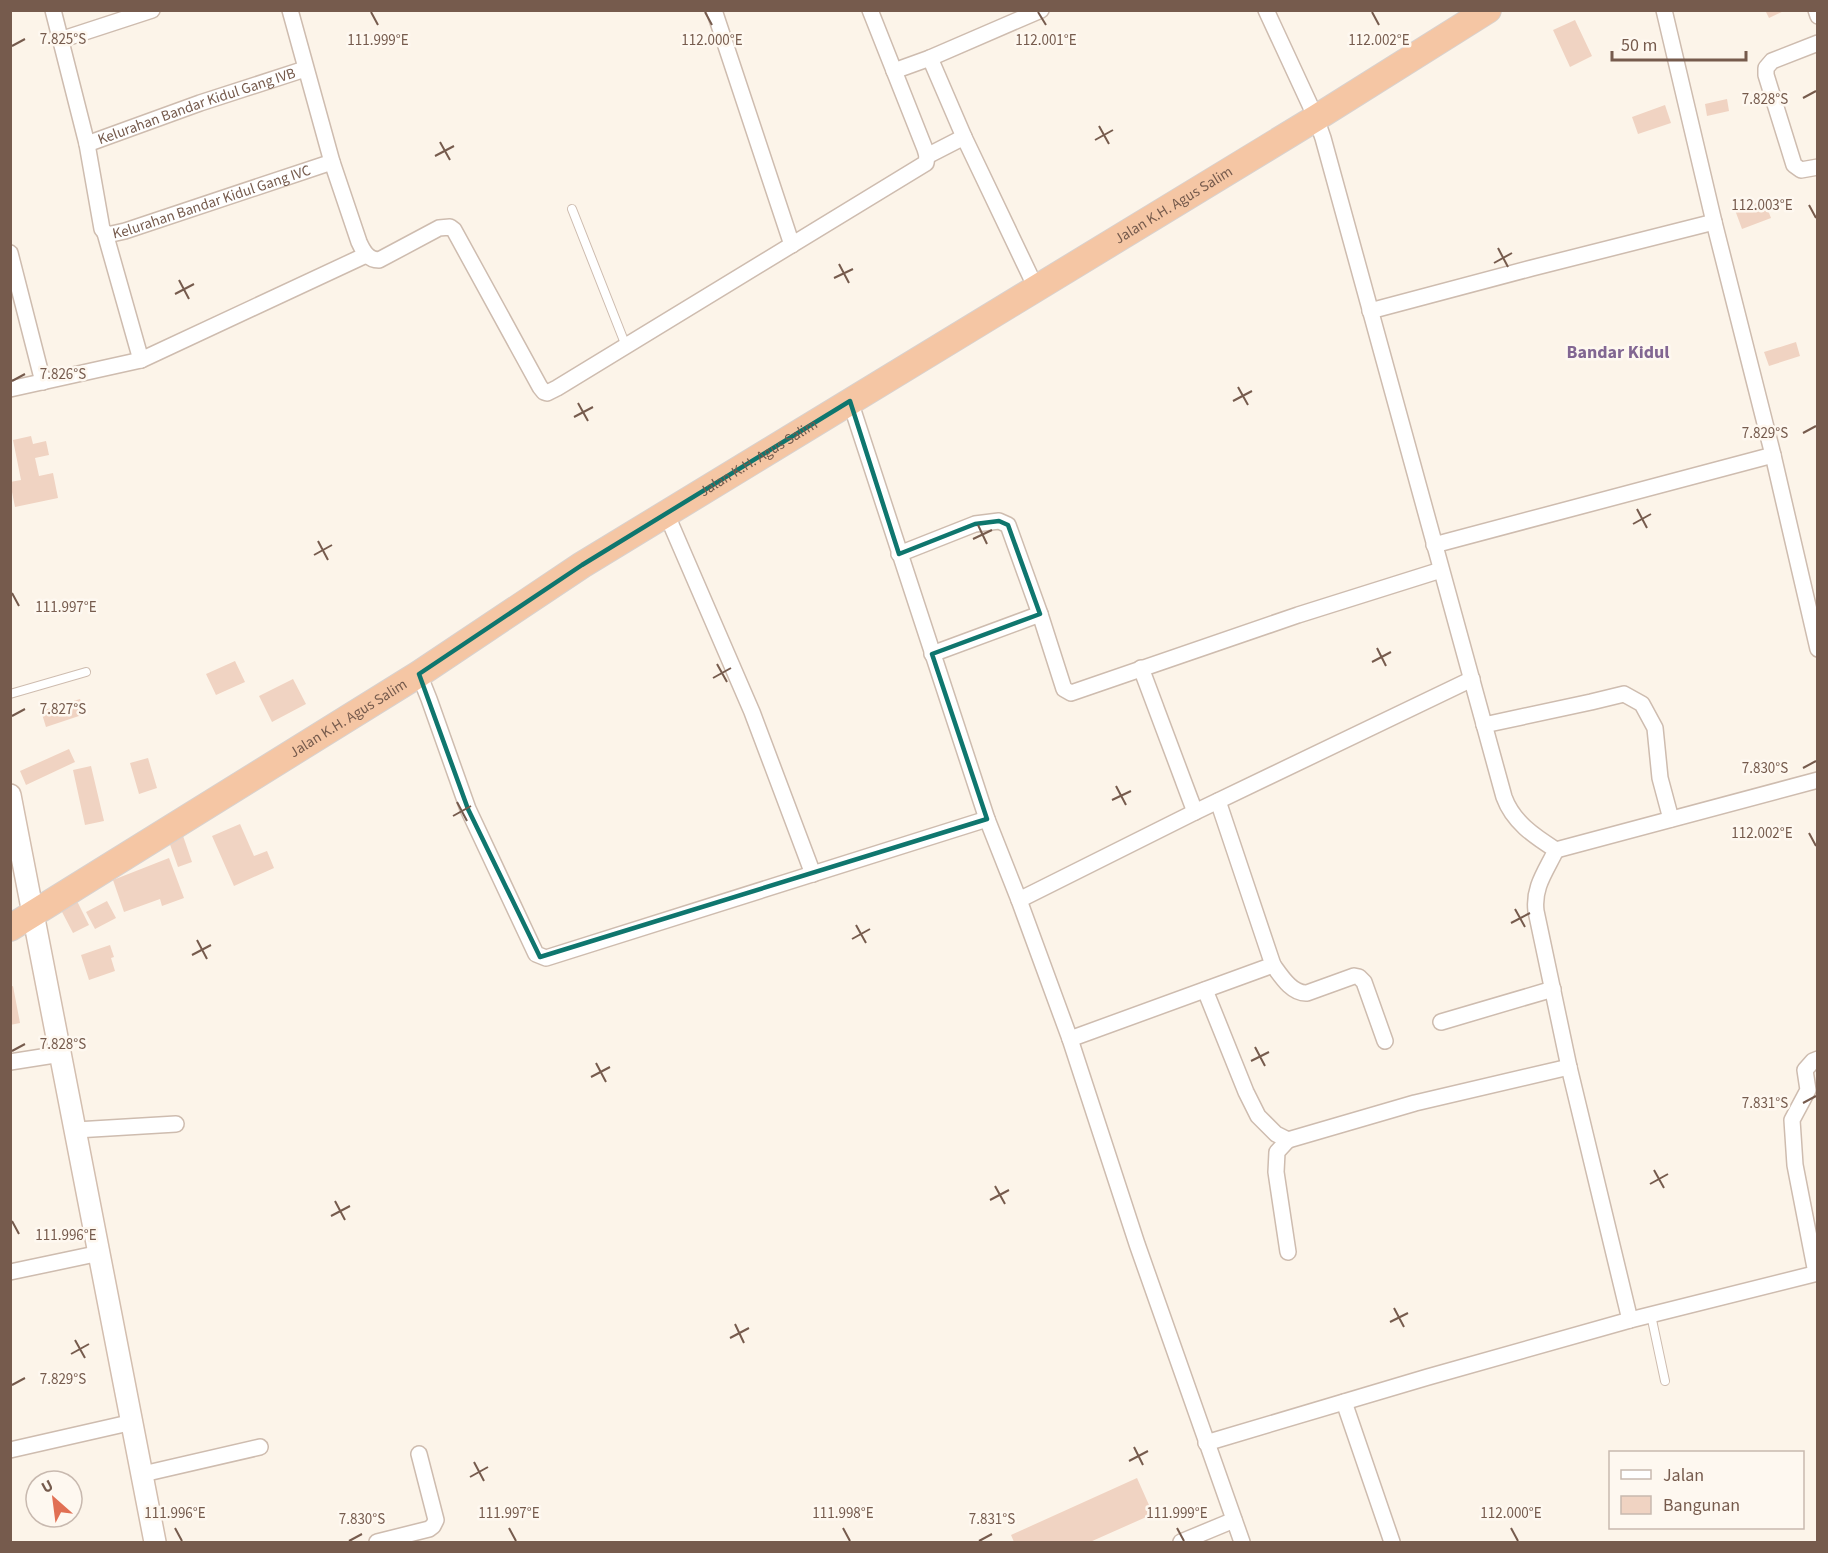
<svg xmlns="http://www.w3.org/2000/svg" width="1828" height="1553" font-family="'Source Sans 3',sans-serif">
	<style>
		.building { fill: #f0d3c2 }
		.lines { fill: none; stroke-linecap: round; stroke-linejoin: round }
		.service-casing { stroke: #cebcaf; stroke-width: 10 }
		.minor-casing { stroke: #cebcaf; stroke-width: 18 }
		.secondary-casing { stroke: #d3beaf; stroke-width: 24 }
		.trunk-casing { stroke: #d9d1cd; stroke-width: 28 }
		.service { stroke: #fff; stroke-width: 8 }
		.minor { stroke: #fff; stroke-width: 15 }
		.secondary { stroke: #fff; stroke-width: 21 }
		.trunk { stroke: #f5c6a4; stroke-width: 26 }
		.marked { fill: none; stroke: #0f766e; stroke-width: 4.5; stroke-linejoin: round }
		.ticks { fill: none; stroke: #765b4d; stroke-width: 2 }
		.labels { text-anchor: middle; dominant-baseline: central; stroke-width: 5; stroke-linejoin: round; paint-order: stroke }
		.street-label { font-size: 15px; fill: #765b4d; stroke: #fef8f0 }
		.quarter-label { font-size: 18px; font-weight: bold; fill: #826692; stroke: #fef8f0 }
		.ticks-label { font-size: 15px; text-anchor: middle; fill: #765b4d; stroke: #fef8f0; stroke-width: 5; stroke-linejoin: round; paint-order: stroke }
	</style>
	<rect width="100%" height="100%" fill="#fcf4e9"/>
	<path class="building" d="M 1765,10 L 1786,10 L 1769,18 Z
		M 1575,20 L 1592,56 L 1570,67 L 1553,30 Z
		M 1727,99 L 1729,111 L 1707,116 L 1705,104 Z
		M 1665,105 L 1671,123 L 1638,134 L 1632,117 Z
		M 1764,200 L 1771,218 L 1742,229 L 1735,210 Z
		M 1796,342 L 1800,356 L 1769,366 L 1764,352 Z
		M 31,436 L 33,444 L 46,441 L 49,455 L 35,458 L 39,476 L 53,473 L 58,498 L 15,507 L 10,482 L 21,480 L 13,440 Z
		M 235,661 L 245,682 L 216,695 L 206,674 Z
		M 293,679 L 306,704 L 272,722 L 259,696 Z
		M 80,699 L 85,714 L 46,727 L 41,711 Z
		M 69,749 L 75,762 L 26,785 L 20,771 Z
		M 148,758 L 157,788 L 139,794 L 130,763 Z
		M 91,766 L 104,821 L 85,825 L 73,770 Z
		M 240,824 L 254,856 L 267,851 L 274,868 L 234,886 L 212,836 Z
		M 181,830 L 192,862 L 178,867 L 167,836 Z
		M 169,858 L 184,898 L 162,906 L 160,899 L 124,912 L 113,880 Z
		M 77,901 L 89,925 L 73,933 L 61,910 Z
		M 107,901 L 116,918 L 95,929 L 86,912 Z
		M 110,945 L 114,957 L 111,958 L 115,971 L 89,980 L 81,955 Z
		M 13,986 L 20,1023 L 10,1025 L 10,987 Z
		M 1137,1478 L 1153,1514 L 1090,1542 L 1014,1542 L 1011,1535 Z"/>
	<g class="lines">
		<defs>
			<path id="service" d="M 572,209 L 626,346
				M 10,694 L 86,672
				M 1651,1315 L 1665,1381"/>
			<g id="minor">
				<path id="s1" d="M 53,10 L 87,144 L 102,229 L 107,235 L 125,231 L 332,162"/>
				<path d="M 290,10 L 332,162 L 359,242 C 363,251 368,260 379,260 L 439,228 L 450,227 L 454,230 L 540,387 L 544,392 L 547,393 L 557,388 L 926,163 L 927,156 L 925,149 L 870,10"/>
				<path d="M 714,10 L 792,245"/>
				<path d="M 1266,10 L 1316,118 L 1323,138 L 1504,797 C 1513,822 1534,836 1556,850 C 1546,871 1533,887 1536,911 L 1569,1067 L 1630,1320"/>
				<path d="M 1664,10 L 1714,222 L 1773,455 L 1818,649"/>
				<path d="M 1816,10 L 1818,16"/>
				<path d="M 60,40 L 152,10"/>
				<path d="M 1818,43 L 1772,61 L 1766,68 L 1766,75 L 1794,165 L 1801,170 L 1818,167"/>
				<path d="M 930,58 L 964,137"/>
				<path d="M 894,71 L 930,58 L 1041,10"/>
				<path id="s2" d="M 87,144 L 200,103 L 305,69"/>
				<path d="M 927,156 L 964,137 L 1036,288"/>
				<path d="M 105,233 L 141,360"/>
				<path d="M 10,253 L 43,382"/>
				<path d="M 1370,311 L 1532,268 L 1714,222"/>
				<path d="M 10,389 L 141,360 L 366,255"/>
				<path d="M 850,401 L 987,819 L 1019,900 L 1070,1039 L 1137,1244 L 1242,1542"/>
				<path d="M 666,513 L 752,712 L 813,874"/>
				<path d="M 1434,545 L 1773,455"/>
				<path d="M 899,554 L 975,524 L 999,521 L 1008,525 L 1040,614 L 1064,689 L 1071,693 L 1298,615 L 1441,570"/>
				<path d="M 932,654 L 1040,614"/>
				<path d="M 1141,668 L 1195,812"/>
				<path d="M 419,674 L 429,699 L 468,809 L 536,954 L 546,958 L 987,819"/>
				<path d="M 1484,725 L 1591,702 L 1624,694 L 1642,704 L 1655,728 L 1660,778 L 1671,819"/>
				<path d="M 1556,850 L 1818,780"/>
				<path d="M 1019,900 L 1195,812 L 1472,679"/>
				<path d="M 1273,965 C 1281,976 1292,994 1307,993 L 1354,976 L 1359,977 L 1364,982 L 1385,1041"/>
				<path d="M 1205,990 L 1246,1092 L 1258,1116 L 1276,1134 L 1288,1140 L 1415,1103 L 1569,1067"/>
				<path d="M 1441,1022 L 1553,989"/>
				<path d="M 1070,1039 L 1273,965 L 1218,801"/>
				<path d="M 10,1062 L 61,1054"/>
				<path d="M 76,1130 L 176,1124"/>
				<path d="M 1288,1140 L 1277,1152 L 1276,1172 L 1288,1252"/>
				<path d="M 10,1272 L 100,1253"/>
				<path d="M 1816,1273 L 1795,1165 L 1792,1120 L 1808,1090 L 1805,1070 L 1813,1061 L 1818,1059"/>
				<path d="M 1344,1402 L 1392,1542"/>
				<path d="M 1206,1443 L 1428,1377 L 1630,1320 L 1818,1273"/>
				<path d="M 10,1450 L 133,1422"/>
				<path d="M 143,1474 L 260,1447"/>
				<path d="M 377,1542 L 429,1529 L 433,1526 L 436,1520 L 419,1454"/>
				<path d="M 1181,1542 L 1234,1520"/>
			</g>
			<path id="secondary" d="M 10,795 L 155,1542"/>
			<g id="trunk">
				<path id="s3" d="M 10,928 L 419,674 L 582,565 L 1316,118 L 1488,10"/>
			</g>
		</defs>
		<use href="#service" class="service-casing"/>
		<use href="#minor" class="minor-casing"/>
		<use href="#secondary" class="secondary-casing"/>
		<use href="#trunk" class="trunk-casing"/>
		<use href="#service" class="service"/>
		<use href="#minor" class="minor"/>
		<use href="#secondary" class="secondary"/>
		<use href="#trunk" class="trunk"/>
	</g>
	<path class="marked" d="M 850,401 L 899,554 L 975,524 L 999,521 L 1008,525 L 1040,614 L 932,654 L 987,819 L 540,957 L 468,809 L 419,674 L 582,565 Z"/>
	<path class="ticks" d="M 371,12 L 378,25M 705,12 L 712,25M 1038,12 L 1046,25M 1372,12 L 1379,25M 12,46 L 25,39M 1803,98 L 1816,91M 1099,126 L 1109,144M 1095,140 L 1113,130M 440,142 L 450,160M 435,156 L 454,146M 1809,205 L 1816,218M 1498,248 L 1508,267M 1494,263 L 1512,253M 839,264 L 849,283M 834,278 L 853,269M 179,280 L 189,299M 175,294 L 194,284M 12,381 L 25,374M 1238,387 L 1248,405M 1233,401 L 1252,391M 578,403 L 588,421M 574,417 L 593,407M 1803,433 L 1816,426M 1637,509 L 1647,528M 1633,524 L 1651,514M 978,525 L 987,544M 973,539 L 992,530M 318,541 L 328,560M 314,555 L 332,545M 12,593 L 19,606M 1377,648 L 1386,666M 1372,662 L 1391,652M 717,664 L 727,682M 713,678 L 731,668M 12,716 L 25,709M 1803,768 L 1816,761M 1116,786 L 1126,805M 1112,800 L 1131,791M 457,802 L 467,821M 453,816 L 471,806M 1809,833 L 1816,846M 1515,909 L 1525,927M 1511,923 L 1530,913M 856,925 L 866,943M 852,939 L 870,929M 197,940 L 207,959M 192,955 L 211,945M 1255,1047 L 1265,1066M 12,1051 L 25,1044M 1251,1061 L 1269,1052M 596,1063 L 606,1082M 591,1077 L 610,1067M 1803,1103 L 1816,1096M 1654,1170 L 1664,1188M 1650,1184 L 1668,1174M 995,1186 L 1005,1204M 990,1200 L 1009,1190M 335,1201 L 345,1220M 331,1216 L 350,1206M 12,1221 L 19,1234M 1394,1308 L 1404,1327M 1390,1322 L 1408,1313M 735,1324 L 744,1343M 730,1338 L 749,1328M 75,1340 L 85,1358M 71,1354 L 89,1344M 12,1385 L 25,1378M 1134,1447 L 1143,1465M 1129,1461 L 1148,1451M 474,1462 L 484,1481M 470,1477 L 488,1467M 175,1528 L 182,1541M 509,1528 L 516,1541M 843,1528 L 850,1541M 1177,1528 L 1184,1541M 1511,1528 L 1518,1541M 349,1541 L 362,1534M 979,1541 L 992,1534"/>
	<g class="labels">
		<g class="street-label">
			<text stroke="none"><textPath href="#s2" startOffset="116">Kelurahan Bandar Kidul Gang IVB</textPath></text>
			<text stroke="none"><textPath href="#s1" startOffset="342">Kelurahan Bandar Kidul Gang IVC</textPath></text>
			<text stroke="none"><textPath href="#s3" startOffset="1370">Jalan K.H. Agus Salim</textPath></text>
			<text stroke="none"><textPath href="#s3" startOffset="884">Jalan K.H. Agus Salim</textPath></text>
			<text stroke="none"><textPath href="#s3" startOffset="398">Jalan K.H. Agus Salim</textPath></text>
		</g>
		<g class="quarter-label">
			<text x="1618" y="352">Bandar Kidul</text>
		</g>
	</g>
	<g class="ticks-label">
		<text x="63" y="44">7.825°S</text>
		<text x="378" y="45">111.999°E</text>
		<text x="712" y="45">112.000°E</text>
		<text x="1046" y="45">112.001°E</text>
		<text x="1379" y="45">112.002°E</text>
		<text x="1765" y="104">7.828°S</text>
		<text x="1762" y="210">112.003°E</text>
		<text x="63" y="379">7.826°S</text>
		<text x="1765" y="438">7.829°S</text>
		<text x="66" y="612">111.997°E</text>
		<text x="63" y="714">7.827°S</text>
		<text x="1765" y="773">7.830°S</text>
		<text x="1762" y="838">112.002°E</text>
		<text x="63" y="1049">7.828°S</text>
		<text x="1765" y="1108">7.831°S</text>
		<text x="66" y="1240">111.996°E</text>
		<text x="63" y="1384">7.829°S</text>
		<text x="175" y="1518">111.996°E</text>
		<text x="509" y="1518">111.997°E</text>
		<text x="843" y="1518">111.998°E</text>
		<text x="1177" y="1518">111.999°E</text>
		<text x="1511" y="1518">112.000°E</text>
		<text x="362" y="1524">7.830°S</text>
		<text x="992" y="1524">7.831°S</text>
	</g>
	<rect width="1828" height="1553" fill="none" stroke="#765b4d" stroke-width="24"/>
	<rect x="1609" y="1451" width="195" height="78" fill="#fef8f0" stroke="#c8b9af" stroke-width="1.5"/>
	<rect x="1621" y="1470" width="30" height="9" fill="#ffffff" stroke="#c8b9af" stroke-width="1.5"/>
	<text x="1663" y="1481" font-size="18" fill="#765b4d">Jalan</text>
	<rect x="1621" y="1496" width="30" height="18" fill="#f0d3c2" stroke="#c8b9af" stroke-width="1.5"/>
	<text x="1663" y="1511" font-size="18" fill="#765b4d">Bangunan</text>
	<g transform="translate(54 1499) rotate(332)"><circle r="28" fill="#fef8f0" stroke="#c8b9af" stroke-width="1.5"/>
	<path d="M0-4.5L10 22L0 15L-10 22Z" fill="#e17054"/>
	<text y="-9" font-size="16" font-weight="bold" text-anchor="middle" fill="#765b4d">U</text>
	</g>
	<path d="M1612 51v9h134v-9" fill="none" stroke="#765b4d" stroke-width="3"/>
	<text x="1621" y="51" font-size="18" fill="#765b4d" stroke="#fef8f0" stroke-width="4.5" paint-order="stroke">50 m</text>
</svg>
